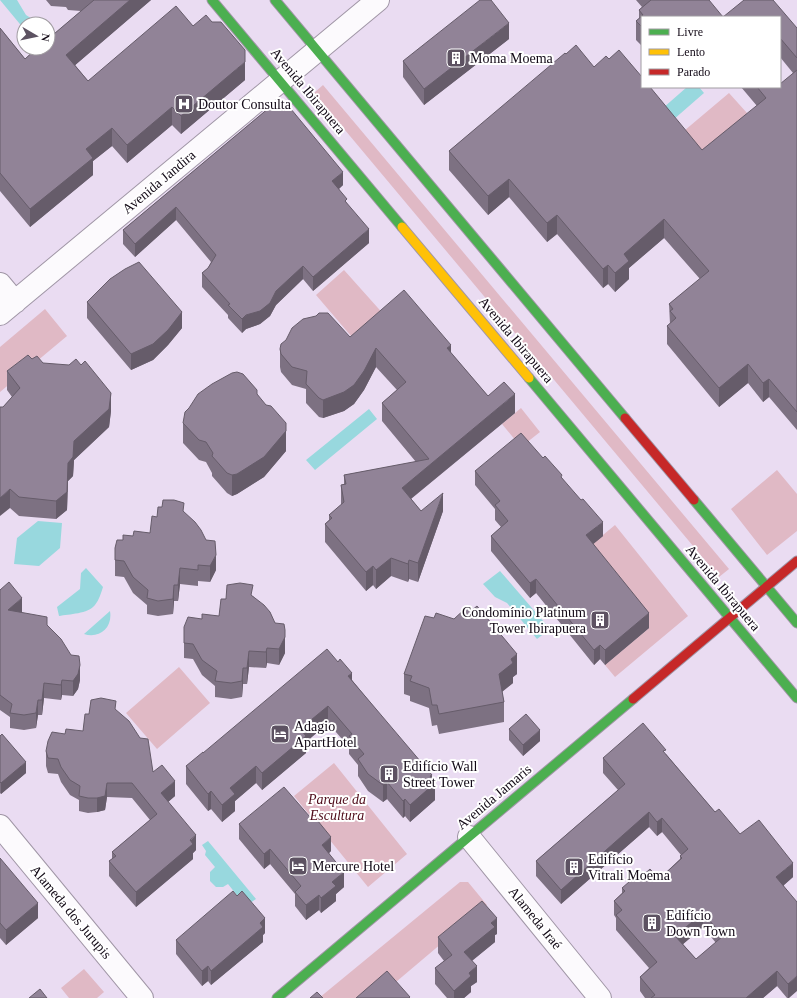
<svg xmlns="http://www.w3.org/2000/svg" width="797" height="998" font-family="Georgia,serif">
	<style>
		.green { fill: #e0b9c5 }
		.water { fill: #98d8de }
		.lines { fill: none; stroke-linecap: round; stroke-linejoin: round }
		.street-casing { stroke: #a096a6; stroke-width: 24 }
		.fast-casing { stroke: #a096a6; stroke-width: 11 }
		.slow-casing { stroke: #a096a6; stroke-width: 11 }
		.jam-casing { stroke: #a096a6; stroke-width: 11 }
		.street { stroke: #fcfafd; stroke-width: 22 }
		.fast { stroke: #4caf50; stroke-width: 9 }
		.slow { stroke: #ffc107; stroke-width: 9 }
		.jam { stroke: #c62828; stroke-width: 9 }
		.wall { fill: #7d7182; fill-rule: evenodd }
		.shaded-wall { fill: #665c6a }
		.building { fill: #918397; stroke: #665c6a; fill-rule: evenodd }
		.labels { text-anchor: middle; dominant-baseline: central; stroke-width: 4; stroke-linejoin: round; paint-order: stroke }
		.poi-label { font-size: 14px; fill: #110815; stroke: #fff; text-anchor: start }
		.street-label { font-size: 14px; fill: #110815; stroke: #fff }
		.park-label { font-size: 14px; font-style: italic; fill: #4f0c1a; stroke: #fff }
	</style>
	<rect width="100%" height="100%" fill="#eadcf2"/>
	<path class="green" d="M 323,85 L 729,569 L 719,577 L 314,93 Z
		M 729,93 L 756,123 L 703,169 L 678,136 Z
		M 344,270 L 386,317 L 357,343 L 316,295 Z
		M 45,309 L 67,336 L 0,392 L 0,347 Z
		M 521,408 L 540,432 L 521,447 L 502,424 Z
		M 777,470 L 797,494 L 797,531 L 767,555 L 731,509 Z
		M 615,525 L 688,616 L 615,677 L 605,665 L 649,628 L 586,549 Z
		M 179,667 L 210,703 L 157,749 L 126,713 Z
		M 334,763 L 407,854 L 368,887 L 294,796 Z
		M 460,882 L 468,882 L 487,905 L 377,998 L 319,998 Z
		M 84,969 L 104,992 L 97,998 L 69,998 L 61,988 Z"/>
	<path class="water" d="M 0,0 L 17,0 L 26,15 L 40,24 L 24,24 L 24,29 Z
		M 687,87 L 699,87 L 704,93 L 673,120 L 663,108 Z
		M 369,409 L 377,419 L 315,470 L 306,460 Z
		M 38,521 L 62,523 L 60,548 L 39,566 L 14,564 L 17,538 Z
		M 86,568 L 103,587 C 101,593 99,600 95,605 C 88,614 69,614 59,616 L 57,607 L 80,589 L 81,573 Z
		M 500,571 L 550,629 L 537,639 L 507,603 L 495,597 L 483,584 Z
		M 110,611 C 113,628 99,639 84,634 Z
		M 208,841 L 256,899 L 250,903 L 240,899 L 228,884 L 223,887 L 216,887 L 210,881 L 210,872 L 215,867 L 205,855 L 206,851 L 202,845 Z"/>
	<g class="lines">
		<defs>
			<path id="street" d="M 0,284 L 15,302
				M 0,314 L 378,0
				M 0,826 L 142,998
				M 469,837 L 600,998"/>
			<path id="fast" d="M 212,0 L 402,227
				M 275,0 L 625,418
				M 529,378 L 797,698
				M 694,500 L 797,623
				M 277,998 L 633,699"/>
			<path id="slow" d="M 402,227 L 529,378"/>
			<path id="jam" d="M 625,418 L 694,500
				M 633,699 L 797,561"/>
		</defs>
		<use href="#street" class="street-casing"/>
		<use href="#fast" class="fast-casing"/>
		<use href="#slow" class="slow-casing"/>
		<use href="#jam" class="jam-casing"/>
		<use href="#street" class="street"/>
		<use href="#fast" class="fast"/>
		<use href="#slow" class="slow"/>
		<use href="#jam" class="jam"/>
	</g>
	<path class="wall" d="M 46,0 L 151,0 L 75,65 L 88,81 L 193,26 L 245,80 L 181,134 L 172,125 L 127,163 L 112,146 L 93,161 L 93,175 L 30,227 L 0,191 L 0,28 L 25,59 L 81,11 L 68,10 L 66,7 L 51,6 Z
		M 636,0 L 709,0 L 642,17 L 642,46 L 636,40 L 636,21 L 639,19 L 639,10 L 642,7 Z
		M 780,17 L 797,28 L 797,430 L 769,397 L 763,402 L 748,383 L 719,407 L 667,344 L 667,326 L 670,324 L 669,304 L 700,279 L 664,238 L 629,268 L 629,279 L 615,292 L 608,284 L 603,288 L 557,234 L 547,242 L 509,197 L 488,215 L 449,170 L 449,151 L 566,54 L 594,67 L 702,150 L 757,106 L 741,87 L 780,87 L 793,73 L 780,57 Z
		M 509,39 L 424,105 L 403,77 L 403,61 Z
		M 276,102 L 343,185 L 339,189 L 369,243 L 313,291 L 303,279 L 276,305 L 270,316 L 260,324 L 246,329 L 242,333 L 228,318 L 228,315 L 202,287 L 202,273 L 208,268 L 211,262 L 176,220 L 135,257 L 123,244 L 123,230 Z
		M 87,302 L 182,328 L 168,345 L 153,360 L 131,370 L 87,318 Z
		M 350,337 L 451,353 L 488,396 L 515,413 L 411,499 L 421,511 L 443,511 L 418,582 L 409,579 L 408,582 L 391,576 L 376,589 L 373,585 L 366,591 L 325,542 L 325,524 L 329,520 L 329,515 L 341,505 L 341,485 L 344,484 L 344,475 L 416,462 L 382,421 L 382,403 L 397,390 L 376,367 L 364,390 L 354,404 L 344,411 L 323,418 L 319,417 L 306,403 L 306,389 L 292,385 L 281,372 L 280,367 L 280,349 Z
		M 32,359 L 43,363 L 111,411 L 109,427 L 74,460 L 73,476 L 68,481 L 67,510 L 56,519 L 19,516 L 10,508 L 3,407 L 12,397 L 7,390 L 7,371 Z
		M 257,394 L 286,451 L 264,477 L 237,494 L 232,496 L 227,493 L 212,476 L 212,473 L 206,462 L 199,460 L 183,443 L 183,423 Z
		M 543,458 L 562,478 L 603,536 L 593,544 L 649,628 L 605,665 L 600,659 L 594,665 L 536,593 L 530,598 L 491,551 L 491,536 L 501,527 L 495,520 L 495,509 L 475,485 L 475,471 Z
		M 184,512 L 216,570 L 210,582 L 198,581 L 198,586 L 180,584 L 178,601 L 174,601 L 173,614 L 158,616 L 147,614 L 147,605 L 133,593 L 124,577 L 115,576 L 115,548 L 123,540 L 133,536 L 150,533 L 157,517 Z
		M 0,590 L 22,613 L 47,626 L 80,680 L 78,689 L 73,696 L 62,695 L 61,700 L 44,698 L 42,715 L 38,715 L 36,728 L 24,730 L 10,728 L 10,717 L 0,710 Z
		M 253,596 L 285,646 L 285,653 L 279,665 L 267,663 L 266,668 L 249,667 L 247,684 L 243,684 L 242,697 L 231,699 L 215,697 L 215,686 L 202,675 L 193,659 L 184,658 L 184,627 L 202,619 L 219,616 L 226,599 Z
		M 434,618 L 454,619 L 517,674 L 513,677 L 513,683 L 502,692 L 504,702 L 504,722 L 439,734 L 437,725 L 432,726 L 429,708 L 410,701 L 410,696 L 404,694 L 404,674 Z
		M 352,680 L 432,779 L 435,800 L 410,822 L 405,816 L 403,818 L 387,799 L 383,802 L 368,791 L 358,776 L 358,765 L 349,754 L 349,747 L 328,723 L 306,742 L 306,753 L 262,790 L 256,783 L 235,801 L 235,811 L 222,822 L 211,809 L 208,811 L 186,784 L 186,766 L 203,753 Z
		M 116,710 L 153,772 L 175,796 L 168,802 L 196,850 L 193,853 L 193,859 L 136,907 L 109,876 L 109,861 L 112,859 L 112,852 L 150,820 L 132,798 L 107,797 L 105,810 L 97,812 L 88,813 L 79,811 L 79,800 L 70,795 L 61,782 L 58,774 L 48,773 L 46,766 L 46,751 L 65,734 L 83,731 L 89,714 Z
		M 509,729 L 540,741 L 523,756 L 509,740 Z
		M 0,736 L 26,773 L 1,794 L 0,793 Z
		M 666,754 L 715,812 L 740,834 L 793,877 L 784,885 L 789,998 L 787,998 L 777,986 L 763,998 L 645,998 L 640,991 L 640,977 L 649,968 L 616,930 L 616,918 L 614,915 L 614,901 L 622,893 L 622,888 L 640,878 L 659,879 L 680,859 L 680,856 L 681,855 L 662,832 L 657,836 L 649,827 L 561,904 L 536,876 L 536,861 L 618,790 L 603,773 L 603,758 ZM 703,927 L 716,943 L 696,959 L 683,944 Z
		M 239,824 L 331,851 L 329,853 L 344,887 L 336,894 L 336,901 L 321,913 L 319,910 L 306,920 L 295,906 L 295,894 L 270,864 L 264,869 L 239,839 Z
		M 0,858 L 38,918 L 6,945 L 0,938 Z
		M 265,933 L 263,935 L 263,942 L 211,985 L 208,981 L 202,986 L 176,954 L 176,940 Z
		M 497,934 L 495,935 L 495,942 L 472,961 L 477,982 L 471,986 L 471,992 L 464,998 L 447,998 L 435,984 L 435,968 L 444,961 L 438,953 L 438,937 Z"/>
	<path class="shaded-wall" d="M 130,0 L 151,0 L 66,73 L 66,55 Z
		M 509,23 L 509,39 L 424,105 L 424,89 Z
		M 245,62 L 245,80 L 181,134 L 181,116 Z
		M 172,107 L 172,125 L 127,163 L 127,145 Z
		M 112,128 L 112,146 L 93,161 L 93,175 L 30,227 L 30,209 L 86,149 Z
		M 343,172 L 343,185 L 332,195 L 332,181 Z
		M 509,179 L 509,197 L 488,215 L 488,196 Z
		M 176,207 L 176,220 L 135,257 L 135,244 Z
		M 557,215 L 557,234 L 547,242 L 547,223 Z
		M 664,219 L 664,238 L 629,268 L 629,279 L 615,292 L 615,273 L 624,254 Z
		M 369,229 L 369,243 L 313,291 L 313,277 Z
		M 608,265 L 608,284 L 603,288 L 603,269 Z
		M 303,266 L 303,279 L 276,305 L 270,316 L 260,324 L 246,329 L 242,333 L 242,319 L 276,291 Z
		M 182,312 L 182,328 L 168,345 L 153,360 L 131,370 L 131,354 Z
		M 451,345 L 451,363 L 447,348 Z
		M 376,348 L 376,367 L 364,390 L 354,404 L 344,411 L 323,418 L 323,400 Z
		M 748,364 L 748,383 L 719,407 L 719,388 Z
		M 769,379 L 769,397 L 763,402 L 763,383 Z
		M 111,393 L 111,411 L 109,427 L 74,460 L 73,476 L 68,481 L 67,510 L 56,519 L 56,501 L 74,441 Z
		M 515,394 L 515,413 L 402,506 L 402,488 Z
		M 286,431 L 286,451 L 264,477 L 237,494 L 232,496 L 232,475 Z
		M 10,489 L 10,508 L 0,516 L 0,498 Z
		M 443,493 L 443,511 L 418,582 L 418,563 Z
		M 603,522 L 603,536 L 586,550 L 586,535 Z
		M 216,555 L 216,570 L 210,582 L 210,566 Z
		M 391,558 L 391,576 L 376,589 L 376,570 Z
		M 409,560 L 409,579 L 408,582 L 408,564 Z
		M 373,566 L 373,585 L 366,591 L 366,572 Z
		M 180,568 L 180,584 L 178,601 L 178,585 Z
		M 536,579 L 536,593 L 530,598 L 530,583 Z
		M 174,585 L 174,601 L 173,614 L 173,599 Z
		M 22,598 L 22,613 L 8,610 Z
		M 649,613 L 649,628 L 605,665 L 605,650 Z
		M 285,630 L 285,653 L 279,665 L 279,649 Z
		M 600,645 L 600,659 L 594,665 L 594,650 Z
		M 267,648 L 267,663 L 266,668 L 266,652 Z
		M 249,651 L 249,667 L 247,684 L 247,668 Z
		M 517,654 L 517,674 L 513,677 L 513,683 L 499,694 L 499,674 L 511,659 Z
		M 80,665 L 80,680 L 78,689 L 73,696 L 73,681 Z
		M 243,668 L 243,684 L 242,697 L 242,681 Z
		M 352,673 L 352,690 L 348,676 Z
		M 62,680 L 62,695 L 61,700 L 61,685 Z
		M 44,683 L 44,698 L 42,715 L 42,700 Z
		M 38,700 L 38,715 L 36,728 L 36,713 Z
		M 328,706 L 328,723 L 306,742 L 306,753 L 262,790 L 262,773 L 300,729 Z
		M 540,730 L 540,741 L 523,756 L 523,745 Z
		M 26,762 L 26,773 L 1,794 L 1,783 Z
		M 256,766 L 256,783 L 235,801 L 235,811 L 222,822 L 222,805 L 230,788 Z
		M 432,775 L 432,786 L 435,783 L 435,800 L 410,822 L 410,805 L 430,776 Z
		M 175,781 L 175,796 L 161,808 L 161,793 Z
		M 387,782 L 387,799 L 383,802 L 383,785 Z
		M 107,783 L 107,797 L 105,810 L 97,812 L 97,798 Z
		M 211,791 L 211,809 L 208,811 L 208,794 Z
		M 405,799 L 405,816 L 403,818 L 403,801 Z
		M 649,812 L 649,827 L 561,904 L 561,890 Z
		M 662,818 L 662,832 L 657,836 L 657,822 Z
		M 196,835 L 196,850 L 193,853 L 193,859 L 136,907 L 136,892 Z
		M 331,837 L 331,851 L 322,860 L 322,845 Z
		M 270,849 L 270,864 L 264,869 L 264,854 Z
		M 793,863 L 793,877 L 776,892 L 776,877 Z
		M 344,872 L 344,887 L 336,894 L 336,901 L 321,913 L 321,898 L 332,882 Z
		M 319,895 L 319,910 L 306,920 L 306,905 Z
		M 38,903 L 38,918 L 6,945 L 6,930 Z
		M 703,913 L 703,927 L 675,951 L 675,936 Z
		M 265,918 L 265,933 L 263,935 L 263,942 L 211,985 L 211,971 Z
		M 497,918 L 497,934 L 495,935 L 495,942 L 464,967 L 464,952 L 491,923 Z
		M 208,966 L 208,981 L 202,986 L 202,971 Z
		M 477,966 L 477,982 L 471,986 L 471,992 L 464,998 L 454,998 L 454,991 L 469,973 Z
		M 777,971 L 777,986 L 763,998 L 746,998 Z
		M 797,976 L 797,991 L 789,998 L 788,998 L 788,984 Z"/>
	<path class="building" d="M 94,0 L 130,0 L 66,55 L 88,81 L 176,6 L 193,26 L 206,15 L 212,22 L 221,22 L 245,50 L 245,62 L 181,116 L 172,107 L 127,145 L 112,128 L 86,149 L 93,158 L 30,209 L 0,173 L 0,28 L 25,59 L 37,48 L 48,48 L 48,39 Z
		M 480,0 L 491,0 L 509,23 L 424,89 L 403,61 Z
		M 651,0 L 709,0 L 723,17 L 642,17 L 642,27 L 636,21 L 643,15 L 639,10 Z
		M 744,0 L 773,0 L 797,28 L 797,58 L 780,38 L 780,17 L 723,17 Z
		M 576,45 L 594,67 L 606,56 L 609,59 L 619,50 L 642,77 L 642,87 L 650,87 L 702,150 L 766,98 L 757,87 L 780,87 L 780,84 L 797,70 L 797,412 L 769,379 L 763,383 L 748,364 L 719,388 L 667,326 L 676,318 L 670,311 L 673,309 L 669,304 L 709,271 L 664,219 L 624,254 L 629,261 L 615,273 L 608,265 L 603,269 L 557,215 L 547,223 L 509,179 L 488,196 L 449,151 L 565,53 L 566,54 Z
		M 276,102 L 286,103 L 343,172 L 332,181 L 347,199 L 345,201 L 369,229 L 313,277 L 303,266 L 276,291 L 270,303 L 260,311 L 246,315 L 242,319 L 228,305 L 230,304 L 202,273 L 208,268 L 216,255 L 176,207 L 135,244 L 123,230 Z
		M 139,262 L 182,312 L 168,330 L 153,344 L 131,354 L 87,302 L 110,279 L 125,269 Z
		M 404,290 L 451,345 L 447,348 L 488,396 L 504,382 L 515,394 L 402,488 L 421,511 L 443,493 L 418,563 L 409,560 L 408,564 L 391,558 L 376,570 L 373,566 L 366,572 L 325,524 L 332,518 L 329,515 L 344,502 L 341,485 L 346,484 L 344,475 L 429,459 L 382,403 L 406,382 L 376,348 L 364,371 L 354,385 L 344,392 L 323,400 L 319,398 L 306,384 L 307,371 L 292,367 L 281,354 L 280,349 L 281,344 L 286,340 L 292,328 L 303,319 L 316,316 L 319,313 L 328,313 L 350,337 Z
		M 28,355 L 32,359 L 37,356 L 43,363 L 69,365 L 76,359 L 81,365 L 85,361 L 111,393 L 109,409 L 74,441 L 73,457 L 68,463 L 67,492 L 56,501 L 19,497 L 10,489 L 0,498 L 0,407 L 3,407 L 20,388 L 7,371 Z
		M 237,372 L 243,374 L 257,390 L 257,394 L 266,405 L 271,406 L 286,423 L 286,431 L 264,457 L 237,474 L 232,475 L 227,473 L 212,456 L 213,453 L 206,442 L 199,440 L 183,423 L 185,412 L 189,408 L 198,394 L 212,384 L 232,373 Z
		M 521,433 L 543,458 L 545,456 L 562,475 L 561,477 L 581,500 L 583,499 L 603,522 L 586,535 L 649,613 L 605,650 L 600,645 L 594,650 L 536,579 L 530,583 L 491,536 L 508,521 L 495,505 L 500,501 L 475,471 Z
		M 163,500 L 174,500 L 184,503 L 183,511 L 195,522 L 201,530 L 206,540 L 215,541 L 216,555 L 210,566 L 198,565 L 198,570 L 180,568 L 178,585 L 174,585 L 173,599 L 158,601 L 147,598 L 148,590 L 133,577 L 124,561 L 115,560 L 115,548 L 117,540 L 123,540 L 123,535 L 133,536 L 134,531 L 150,533 L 152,516 L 157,517 L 158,507 L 162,507 Z
		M 9,582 L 22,598 L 8,610 L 47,617 L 47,625 L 61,639 L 71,655 L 79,656 L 80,665 L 78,674 L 73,681 L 62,680 L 61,685 L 44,683 L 42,700 L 38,700 L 36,713 L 24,715 L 10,713 L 12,704 L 0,695 L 0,590 Z
		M 240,583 L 253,585 L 251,595 L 264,605 L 270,612 L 275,623 L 284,624 L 285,630 L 285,637 L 279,649 L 267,648 L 266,652 L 249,651 L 247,668 L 243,668 L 242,681 L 231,683 L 215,681 L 217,671 L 202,660 L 193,644 L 184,643 L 184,627 L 188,617 L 202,619 L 202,614 L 219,616 L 221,599 L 226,599 L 227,585 Z
		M 477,606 L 517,654 L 511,659 L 513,663 L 499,674 L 504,702 L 439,714 L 437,705 L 432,705 L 429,688 L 410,681 L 412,676 L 404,674 L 425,616 L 434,618 L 436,613 L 454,619 L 467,607 L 471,611 Z
		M 327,649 L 338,662 L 340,659 L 352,673 L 348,676 L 432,775 L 430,776 L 435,783 L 410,805 L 405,799 L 403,801 L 387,782 L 383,785 L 368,774 L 358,759 L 364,754 L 349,736 L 352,734 L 328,706 L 300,729 L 306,736 L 262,773 L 256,766 L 230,788 L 235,794 L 222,805 L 211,791 L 208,794 L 186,766 L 203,752 L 203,753 Z
		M 101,698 L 116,701 L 115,709 L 129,721 L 140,738 L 148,739 L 153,772 L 162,765 L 175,781 L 161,793 L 196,835 L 190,840 L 193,844 L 136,892 L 109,861 L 116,856 L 112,852 L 157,814 L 132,783 L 107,783 L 105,796 L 97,798 L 88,798 L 79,796 L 80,786 L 70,780 L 61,767 L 58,759 L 48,758 L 46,751 L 48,741 L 52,732 L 65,734 L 66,729 L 83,731 L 85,714 L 89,714 L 91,700 Z
		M 526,714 L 540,730 L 523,745 L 509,729 Z
		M 643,723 L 666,750 L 663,751 L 715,812 L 719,809 L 740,834 L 759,820 L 793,863 L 776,877 L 797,902 L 797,976 L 788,984 L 777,971 L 746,998 L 651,998 L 655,995 L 640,977 L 657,962 L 616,915 L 622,910 L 614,901 L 625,891 L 622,888 L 637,875 L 640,878 L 650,869 L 659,879 L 682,858 L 680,856 L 688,849 L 662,818 L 657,822 L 649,812 L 561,890 L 536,861 L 625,784 L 603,758 ZM 703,913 L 723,936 L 696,959 L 675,936 Z
		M 2,734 L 26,762 L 1,783 L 0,782 L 0,736 Z
		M 284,787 L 310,817 L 313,815 L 331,837 L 322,845 L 344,872 L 332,882 L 336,886 L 321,898 L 319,895 L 306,905 L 295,892 L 301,886 L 270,849 L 264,854 L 239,824 Z
		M 0,858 L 38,903 L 6,930 L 0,923 Z
		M 233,891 L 237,896 L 242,891 L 265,918 L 260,923 L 263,927 L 211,971 L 208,966 L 202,971 L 176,940 Z
		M 482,901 L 497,918 L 491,923 L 495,927 L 464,952 L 477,966 L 469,973 L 471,976 L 454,991 L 435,968 L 452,955 L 438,937 Z
		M 387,971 L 410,997 L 409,998 L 356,998 Z
		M 40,989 L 47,998 L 29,998 Z
		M 317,992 L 323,998 L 310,998 Z"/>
	<defs>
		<symbol id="building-square" viewBox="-11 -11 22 22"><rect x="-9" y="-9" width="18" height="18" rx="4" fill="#5d5262" stroke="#fff"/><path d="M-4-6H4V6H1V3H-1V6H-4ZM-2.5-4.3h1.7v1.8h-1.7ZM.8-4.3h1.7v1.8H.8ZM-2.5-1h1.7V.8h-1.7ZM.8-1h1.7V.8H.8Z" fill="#fff"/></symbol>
		<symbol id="hospital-square" viewBox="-11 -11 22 22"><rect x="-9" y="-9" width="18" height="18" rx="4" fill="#5d5262" stroke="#fff"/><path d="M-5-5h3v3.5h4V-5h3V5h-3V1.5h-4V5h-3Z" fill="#fff"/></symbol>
		<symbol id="hotel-square" viewBox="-11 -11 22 22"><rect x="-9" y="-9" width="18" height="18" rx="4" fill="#5d5262" stroke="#fff"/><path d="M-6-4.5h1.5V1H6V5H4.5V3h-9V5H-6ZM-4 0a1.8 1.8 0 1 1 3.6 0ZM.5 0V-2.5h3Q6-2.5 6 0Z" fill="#fff"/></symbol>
	</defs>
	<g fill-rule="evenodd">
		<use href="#building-square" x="445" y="47" width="22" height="22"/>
		<use href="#hospital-square" x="173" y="93" width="22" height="22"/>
		<use href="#building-square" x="589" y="609" width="22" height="22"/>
		<use href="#hotel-square" x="269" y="723" width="22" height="22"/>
		<use href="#building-square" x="378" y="763" width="22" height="22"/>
		<use href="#hotel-square" x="287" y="855" width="22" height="22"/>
		<use href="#building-square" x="563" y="856" width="22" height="22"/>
		<use href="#building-square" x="641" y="912" width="22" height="22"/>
	</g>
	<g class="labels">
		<g class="poi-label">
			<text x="470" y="58">Moma Moema</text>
			<text x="198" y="104">Doutor Consulta</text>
			<text x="586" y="612" text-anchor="end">Condomínio Platinum<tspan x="586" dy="16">Tower Ibirapuera</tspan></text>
			<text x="294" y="726">Adagio<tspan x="294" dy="16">ApartHotel</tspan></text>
			<text x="403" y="766">Edifício Wall<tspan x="403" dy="16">Street Tower</tspan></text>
			<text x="588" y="859">Edifício<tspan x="588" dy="16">Vitrali Moema</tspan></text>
			<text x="312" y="866">Mercure Hotel</text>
			<text x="666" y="915">Edifício<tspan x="666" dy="16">Down Town</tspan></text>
		</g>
		<g class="street-label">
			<text transform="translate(308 91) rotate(50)">Avenida Ibirapuera</text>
			<text transform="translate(159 182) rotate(-40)">Avenida Jandira</text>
			<text transform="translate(516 340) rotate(50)">Avenida Ibirapuera</text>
			<text transform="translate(723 588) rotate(50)">Avenida Ibirapuera</text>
			<text transform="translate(494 797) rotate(-40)">Avenida Jamaris</text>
			<text transform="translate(71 912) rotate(50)">Alameda dos Jurupis</text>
			<text transform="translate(535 918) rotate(51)">Alameda Iraé</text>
		</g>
		<g class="park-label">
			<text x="337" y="799">Parque da<tspan x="337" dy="16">Escultura</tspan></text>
		</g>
	</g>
	<rect x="641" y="16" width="140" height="72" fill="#ffffff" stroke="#a09ca1"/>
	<rect x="649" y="29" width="20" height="6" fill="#4caf50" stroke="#a09ca1"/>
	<text x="677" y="36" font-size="12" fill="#110815">Livre</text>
	<rect x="649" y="49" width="20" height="6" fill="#ffc107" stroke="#a09ca1"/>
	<text x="677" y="56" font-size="12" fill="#110815">Lento</text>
	<rect x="649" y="69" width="20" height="6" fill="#c62828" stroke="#a09ca1"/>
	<text x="677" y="76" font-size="12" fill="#110815">Parado</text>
	<g transform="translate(36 36) rotate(99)"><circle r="19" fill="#ffffff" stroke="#a09ca1"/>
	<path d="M0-3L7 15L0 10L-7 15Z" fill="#5d5262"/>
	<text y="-6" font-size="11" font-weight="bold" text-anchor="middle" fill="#110815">N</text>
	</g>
</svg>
